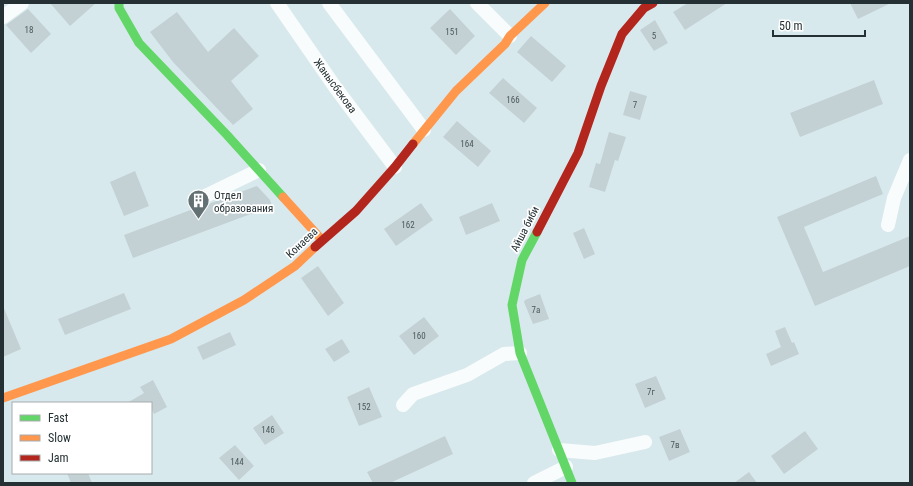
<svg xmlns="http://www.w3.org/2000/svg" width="913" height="486" font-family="'Roboto Condensed',sans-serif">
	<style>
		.building { fill: #c3d1d4 }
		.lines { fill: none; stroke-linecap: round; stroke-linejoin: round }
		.street { stroke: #f9fcfc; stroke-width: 14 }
		.fast { stroke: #63d668; stroke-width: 9 }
		.slow { stroke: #ff974d; stroke-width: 9 }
		.jam { stroke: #b3261e; stroke-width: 9 }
		.labels { text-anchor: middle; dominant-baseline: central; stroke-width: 3.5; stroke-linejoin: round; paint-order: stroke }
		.number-label { font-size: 9px; fill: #4c585b }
		.street-label { font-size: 11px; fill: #243033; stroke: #fff }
		.poi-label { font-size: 11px; fill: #243033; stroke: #fff; text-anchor: start }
	</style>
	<rect width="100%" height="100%" fill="#d8e9ed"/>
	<path class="building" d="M 50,3 L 96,3 L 70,26 Z
		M 688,3 L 727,3 L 685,30 L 673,12 Z
		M 850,3 L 891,3 L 858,19 Z
		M 28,9 L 51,34 L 31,53 L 6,25 Z
		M 450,9 L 475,36 L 456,55 L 430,28 Z
		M 177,12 L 208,52 L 234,28 L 259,56 L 231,81 L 253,109 L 233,125 L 173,62 L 150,32 Z
		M 655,20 L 668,43 L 654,51 L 640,30 Z
		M 531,36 L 566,66 L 552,82 L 517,52 Z
		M 503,78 L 537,108 L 524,123 L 489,93 Z
		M 874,80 L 883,104 L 800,137 L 790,113 Z
		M 630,91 L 647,96 L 640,120 L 623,115 Z
		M 457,121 L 491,151 L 478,167 L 443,137 Z
		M 609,132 L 626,137 L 618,161 L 615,160 L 605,192 L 589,187 L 596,163 L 600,164 Z
		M 135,171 L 149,206 L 124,216 L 110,182 Z
		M 876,176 L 883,194 L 804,227 L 823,272 L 910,236 L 910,266 L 815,306 L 777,217 Z
		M 257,186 L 270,200 L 272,206 L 133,258 L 124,235 L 193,209 L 199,209 L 211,203 Z
		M 421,203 L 433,220 L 396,246 L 384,229 Z
		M 492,203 L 500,221 L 466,235 L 459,217 Z
		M 584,228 L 595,254 L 584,259 L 573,233 Z
		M 318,266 L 344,303 L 328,316 L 301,278 Z
		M 124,293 L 131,309 L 65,335 L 58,319 Z
		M 540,294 L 549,319 L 533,324 L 524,302 L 525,300 Z
		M 3,306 L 21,349 L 3,357 Z
		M 424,317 L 439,336 L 414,355 L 399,336 Z
		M 785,327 L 792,343 L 794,342 L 799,354 L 771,366 L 766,354 L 781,347 L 775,331 Z
		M 230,332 L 236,345 L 203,360 L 197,347 Z
		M 342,339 L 350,352 L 334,362 L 325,349 Z
		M 656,376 L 666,399 L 645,408 L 635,384 Z
		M 153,380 L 167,407 L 154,414 L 151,408 L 151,403 L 127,403 L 144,393 L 140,387 Z
		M 369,387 L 382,417 L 359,426 L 347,397 Z
		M 272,415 L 284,433 L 265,445 L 253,428 Z
		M 680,429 L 690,452 L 669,461 L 659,437 Z
		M 805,431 L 818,449 L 784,474 L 771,456 Z
		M 445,436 L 453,454 L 390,483 L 373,483 L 367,472 Z
		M 235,445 L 254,466 L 239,480 L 219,458 Z
		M 749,472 L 757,483 L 734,483 Z
		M 67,473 L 88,473 L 92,483 L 71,483 Z"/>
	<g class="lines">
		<path class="street" d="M 277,3 L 335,87 L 395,167
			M 329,3 L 424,130
			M 477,3 L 510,36
			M 3,17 L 22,3
			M 195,201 L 259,170
			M 888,225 L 894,198 L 910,160
			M 403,405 L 413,394 L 467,375 L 504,354 L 520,353
			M 559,450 L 595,453 L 645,442
			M 534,483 L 566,467"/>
		<path class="fast" d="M 119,3 L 119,8 L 139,43 L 227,135 L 283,197
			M 537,232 L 522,260 L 512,305 L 520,353 L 572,483"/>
		<path class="slow" d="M 413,144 L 456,91 L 505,44 L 510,36 L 545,3
			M 283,197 L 322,240
			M 3,398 L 171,339 L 244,300 L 295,266 L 315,247"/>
		<path class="jam" d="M 537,232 L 578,153 L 601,86 L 622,34 L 644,8 L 653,3
			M 315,247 L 356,211 L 395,167 L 413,144"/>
	</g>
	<defs>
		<symbol id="building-pin" viewBox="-11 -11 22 30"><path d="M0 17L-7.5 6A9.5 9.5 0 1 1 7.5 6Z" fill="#637174" stroke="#fff"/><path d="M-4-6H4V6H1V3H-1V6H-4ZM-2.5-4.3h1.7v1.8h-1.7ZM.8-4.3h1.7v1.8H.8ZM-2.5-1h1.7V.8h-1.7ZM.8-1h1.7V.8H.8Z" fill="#fff"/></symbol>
	</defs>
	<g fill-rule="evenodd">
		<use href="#building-pin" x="186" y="188" width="25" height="34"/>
	</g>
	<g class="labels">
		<g class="number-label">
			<text x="29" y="30">18</text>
			<text x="452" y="32">151</text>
			<text x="654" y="36">5</text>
			<text x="513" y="100">166</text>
			<text x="635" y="105">7</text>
			<text x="467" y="144">164</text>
			<text x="408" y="225">162</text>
			<text x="536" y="310">7а</text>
			<text x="419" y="336">160</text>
			<text x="651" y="392">7г</text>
			<text x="364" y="407">152</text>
			<text x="268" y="430">146</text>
			<text x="675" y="445">7в</text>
			<text x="237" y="462">144</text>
		</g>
		<g class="street-label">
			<text transform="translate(335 86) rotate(54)">Жанысбекова</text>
			<text transform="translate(525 229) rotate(-63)">Айша биби</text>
			<text transform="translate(302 243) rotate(-43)">Конаева</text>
		</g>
		<g class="poi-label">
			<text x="214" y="195">Отдел<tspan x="214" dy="13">образования</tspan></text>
		</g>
	</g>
	<rect width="913" height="486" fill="none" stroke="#243033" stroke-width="8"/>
	<rect x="12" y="402" width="140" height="72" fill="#ffffff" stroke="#a7acad"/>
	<rect x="20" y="415" width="20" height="6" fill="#63d668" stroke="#a7acad"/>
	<text x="48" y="422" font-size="12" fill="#243033">Fast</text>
	<rect x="20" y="435" width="20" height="6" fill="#ff974d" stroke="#a7acad"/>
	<text x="48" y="442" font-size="12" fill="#243033">Slow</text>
	<rect x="20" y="455" width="20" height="6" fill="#b3261e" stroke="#a7acad"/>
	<text x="48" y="462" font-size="12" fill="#243033">Jam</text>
	<path d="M773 30v6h92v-6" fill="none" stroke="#243033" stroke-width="2"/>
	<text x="779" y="30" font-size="12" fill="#243033" stroke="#ffffff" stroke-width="3" paint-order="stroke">50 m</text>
</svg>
